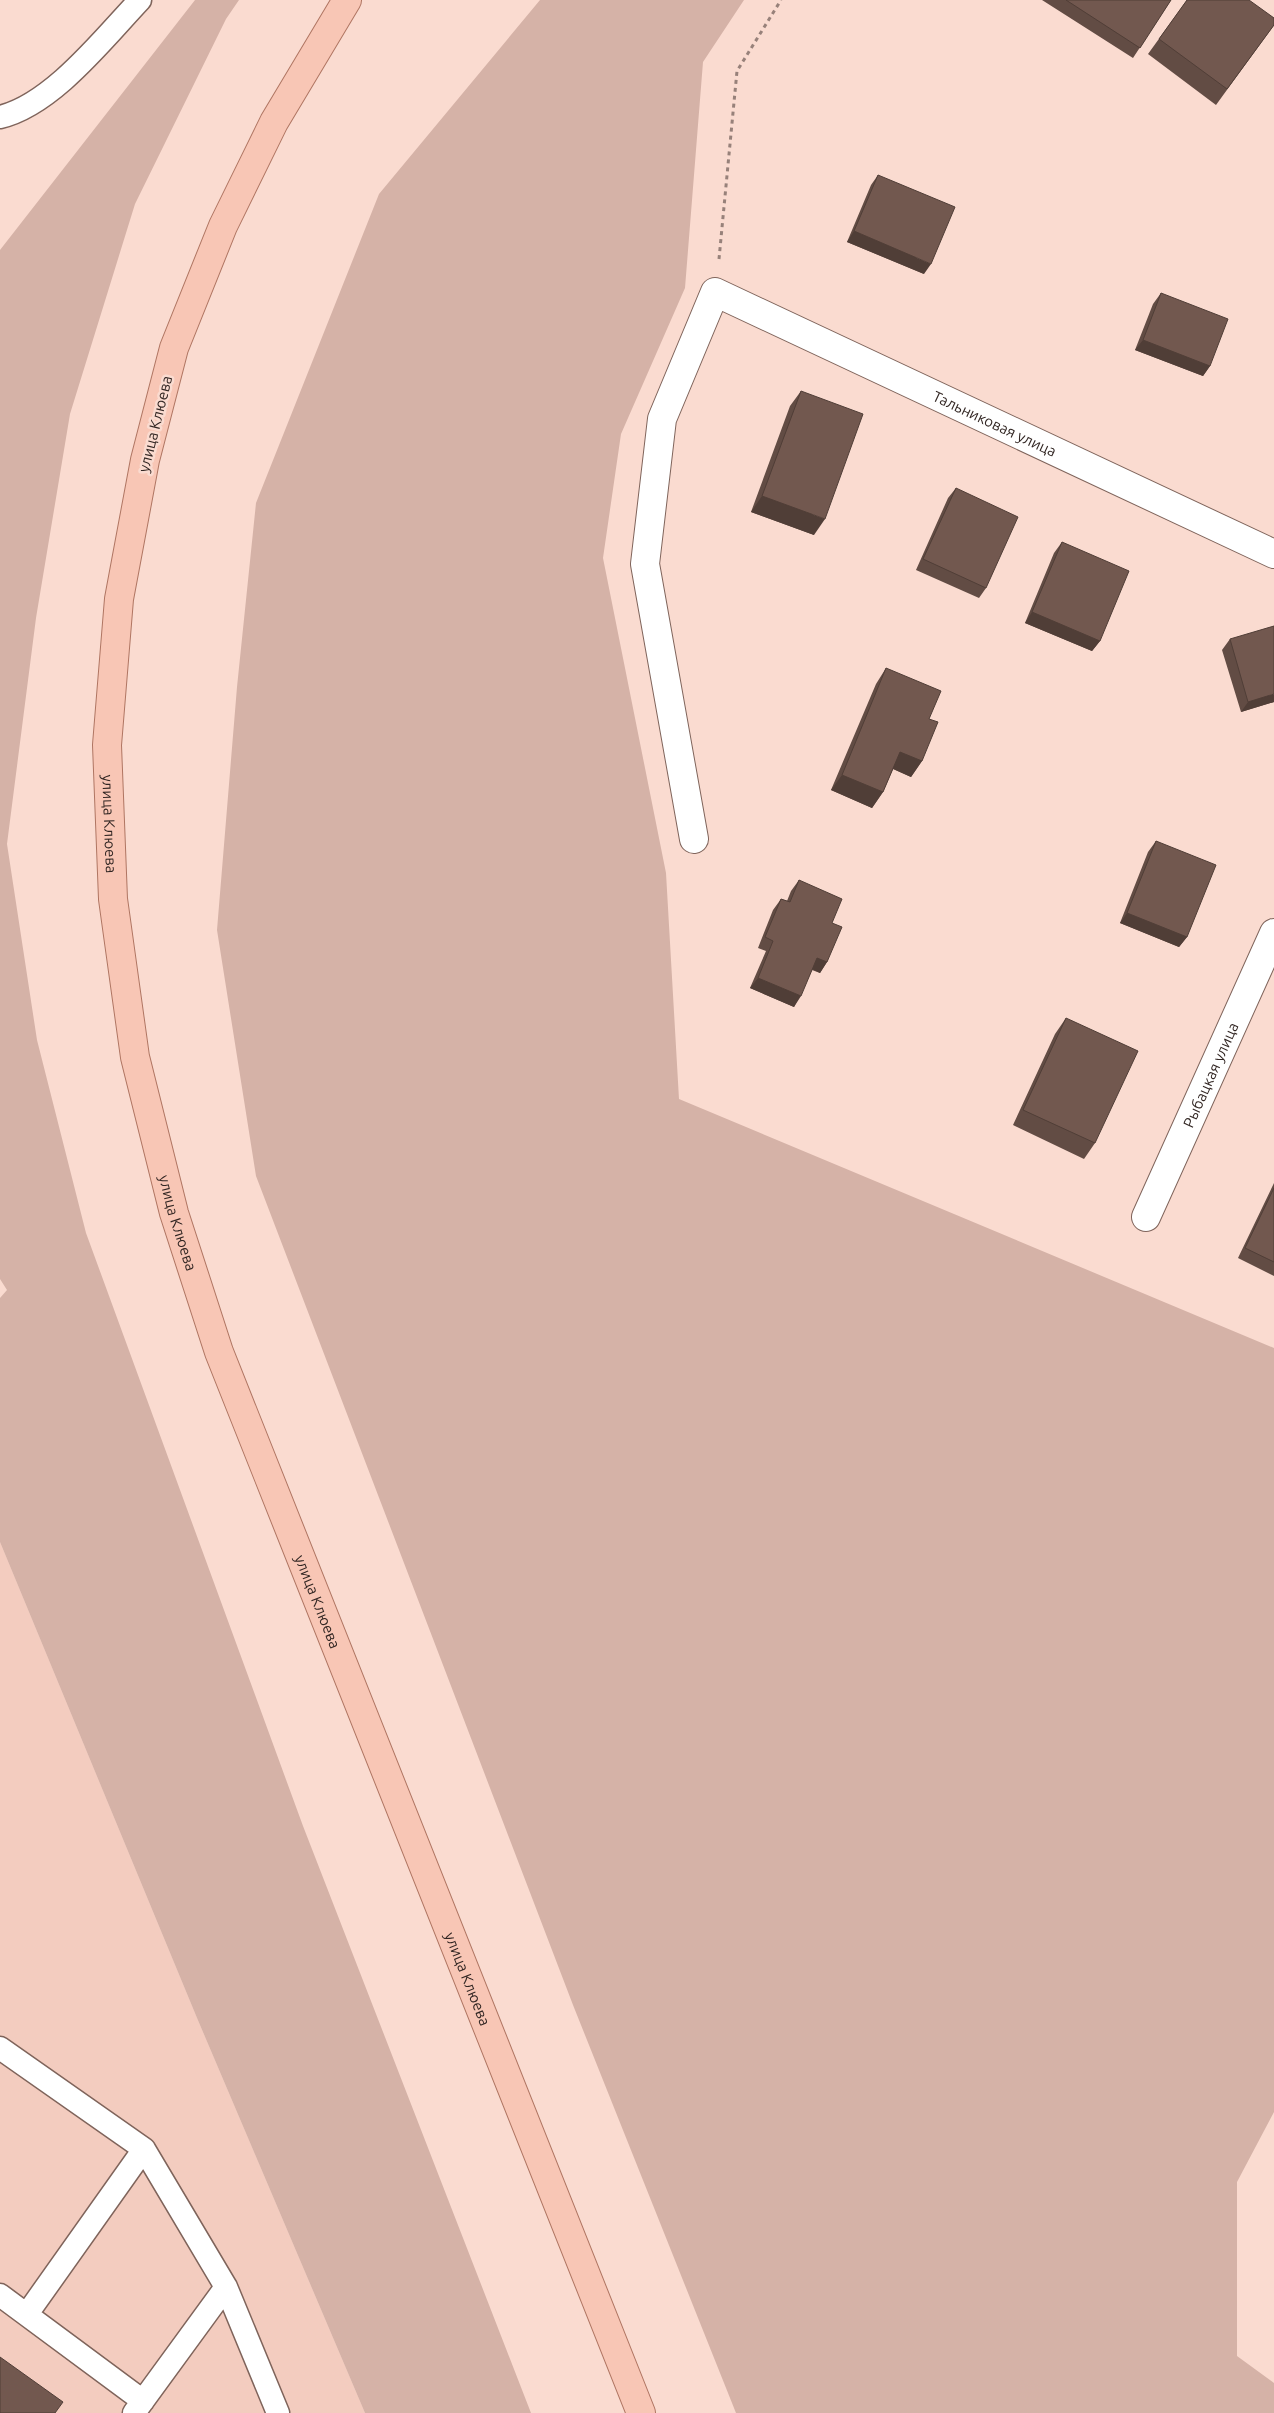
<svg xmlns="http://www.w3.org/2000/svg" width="1274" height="2413" font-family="Ubuntu,sans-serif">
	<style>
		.built { fill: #f3ccbf }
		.green { fill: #d5b2a7 }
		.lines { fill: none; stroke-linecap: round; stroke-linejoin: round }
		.lane-casing { stroke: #7f645b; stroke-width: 25 }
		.street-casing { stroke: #7f645b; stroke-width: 30 }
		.primary-casing { stroke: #af7562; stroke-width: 30 }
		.path { stroke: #97817a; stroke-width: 3; stroke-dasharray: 4 4; stroke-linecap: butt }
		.lane { stroke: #fff; stroke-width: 22 }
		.street { stroke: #fff; stroke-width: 28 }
		.primary { stroke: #f8c6b5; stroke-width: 28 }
		.wall { fill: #624c44 }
		.shaded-wall { fill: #503e37 }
		.building { fill: #72584f; stroke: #503e37 }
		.labels { text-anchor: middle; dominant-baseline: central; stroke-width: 5; stroke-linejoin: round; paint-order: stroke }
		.street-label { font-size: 15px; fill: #322623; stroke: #fadbd0 }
	</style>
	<rect width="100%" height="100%" fill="#fadbd0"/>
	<path class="built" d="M 0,1542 L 197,2018 L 365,2413 L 0,2413 Z"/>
	<path class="green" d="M 195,0 L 239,0 L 226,19 L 135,204 L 70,414 L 36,618 L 7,844 L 37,1040 L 86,1233 L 303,1826 L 531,2413 L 365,2413 L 197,2018 L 0,1542 L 0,1298 L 7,1290 L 0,1279 L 0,250 Z
		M 540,0 L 744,0 L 703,62 L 685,288 L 621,434 L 603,558 L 666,873 L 679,1099 L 1274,1348 L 1274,2112 L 1237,2182 L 1237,2356 L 1274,2383 L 1274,2413 L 736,2413 L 573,2005 L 256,1176 L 217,930 L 237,687 L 256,503 L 379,194 Z"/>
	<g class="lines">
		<defs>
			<path id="lane" d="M 0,117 C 52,105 104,38 140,0
				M 0,2048 L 144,2149 L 226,2287 L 278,2413
				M 0,2295 L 143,2401
				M 27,2314 L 144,2149
				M 134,2413 L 226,2287"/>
			<g id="street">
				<path id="s1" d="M 694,839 L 645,564 L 662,419 L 715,292 L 1274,554"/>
				<path id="s2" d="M 1146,1217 L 1274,933"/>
			</g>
			<g id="primary">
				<path id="s3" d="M 347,0 L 274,122 L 223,226 L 174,348 L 145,460 L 119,599 L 107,745 L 113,899 L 135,1057 L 174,1213 L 219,1352 L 641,2413"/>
			</g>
		</defs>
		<use href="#lane" class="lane-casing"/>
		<use href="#street" class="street-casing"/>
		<use href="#primary" class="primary-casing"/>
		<path class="path" d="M 719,259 L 737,71 L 781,0"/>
		<use href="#lane" class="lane"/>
		<use href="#street" class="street"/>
		<use href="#primary" class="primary"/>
	</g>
	<path class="wall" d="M 1042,0 L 1171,0 L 1133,58 Z
		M 1187,0 L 1274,25 L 1216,105 L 1148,54 Z
		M 878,175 L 924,274 L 847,242 L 871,185 Z
		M 1161,293 L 1210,366 L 1203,376 L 1135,350 L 1153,304 Z
		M 801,391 L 814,535 L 751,512 L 790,406 Z
		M 956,488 L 986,588 L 979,598 L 916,570 L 948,498 Z
		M 1062,542 L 1100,641 L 1092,651 L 1025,623 L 1054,553 Z
		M 1230,639 L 1274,702 L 1241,712 L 1222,650 Z
		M 886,668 L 929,719 L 922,761 L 911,777 L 893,769 L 883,792 L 872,808 L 831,790 L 876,684 Z
		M 1156,841 L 1187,937 L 1179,947 L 1120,923 L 1148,852 Z
		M 799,880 L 832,923 L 827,962 L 820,973 L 812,970 L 794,1007 L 750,988 L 766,951 L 758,948 L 773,910 L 781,899 L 787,901 L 791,891 Z
		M 1066,1018 L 1095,1143 L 1084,1159 L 1013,1125 L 1055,1034 Z
		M 1274,1183 L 1274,1276 L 1238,1258 Z"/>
	<path class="shaded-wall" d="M 854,231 L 931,264 L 924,274 L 847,242 Z
		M 1143,340 L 1210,366 L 1203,376 L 1135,350 Z
		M 762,496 L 825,519 L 814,535 L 751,512 Z
		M 1032,612 L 1100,641 L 1092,651 L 1025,623 Z
		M 1274,694 L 1274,702 L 1241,712 L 1248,702 Z
		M 900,752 L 922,761 L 911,777 L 889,767 Z
		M 842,775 L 883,792 L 872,808 L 831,790 Z
		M 1127,913 L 1187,937 L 1179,947 L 1120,923 Z
		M 817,958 L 827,962 L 820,973 L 810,968 Z
		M 758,978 L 801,996 L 794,1007 L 750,988 Z"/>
	<path class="building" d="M 1066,0 L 1171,0 L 1140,48 Z
		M 1187,0 L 1249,0 L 1274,18 L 1274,25 L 1227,89 L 1159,39 Z
		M 878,175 L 955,207 L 931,264 L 854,231 Z
		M 1161,293 L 1228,319 L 1210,366 L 1143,340 Z
		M 801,391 L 863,414 L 825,519 L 762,496 Z
		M 956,488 L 1018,517 L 986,588 L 923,559 Z
		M 1062,542 L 1129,571 L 1100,641 L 1032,612 Z
		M 1274,626 L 1274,694 L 1248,702 L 1230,639 Z
		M 886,668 L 941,691 L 929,719 L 938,722 L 922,761 L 900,752 L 883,792 L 842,775 Z
		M 1156,841 L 1216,865 L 1187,937 L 1127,913 Z
		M 799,880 L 842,899 L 832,923 L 842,927 L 827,962 L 817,958 L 801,996 L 758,978 L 773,941 L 765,937 L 781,899 L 790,902 Z
		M 1066,1018 L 1138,1051 L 1095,1143 L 1023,1110 Z
		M 1274,1188 L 1274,1262 L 1245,1248 Z
		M 0,2357 L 63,2402 L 55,2413 L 0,2413 Z"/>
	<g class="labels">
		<g class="street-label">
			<text stroke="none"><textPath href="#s1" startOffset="872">Тальниковая улица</textPath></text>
			<text transform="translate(155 424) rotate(-76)">улица Клюева</text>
			<text stroke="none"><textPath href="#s3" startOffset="872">улица Клюева</textPath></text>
			<text stroke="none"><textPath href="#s2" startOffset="156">Рыбацкая улица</textPath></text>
			<text stroke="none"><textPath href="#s3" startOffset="1278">улица Клюева</textPath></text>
			<text stroke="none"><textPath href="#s3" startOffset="1682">улица Клюева</textPath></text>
			<text stroke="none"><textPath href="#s3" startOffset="2088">улица Клюева</textPath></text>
		</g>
	</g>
</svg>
